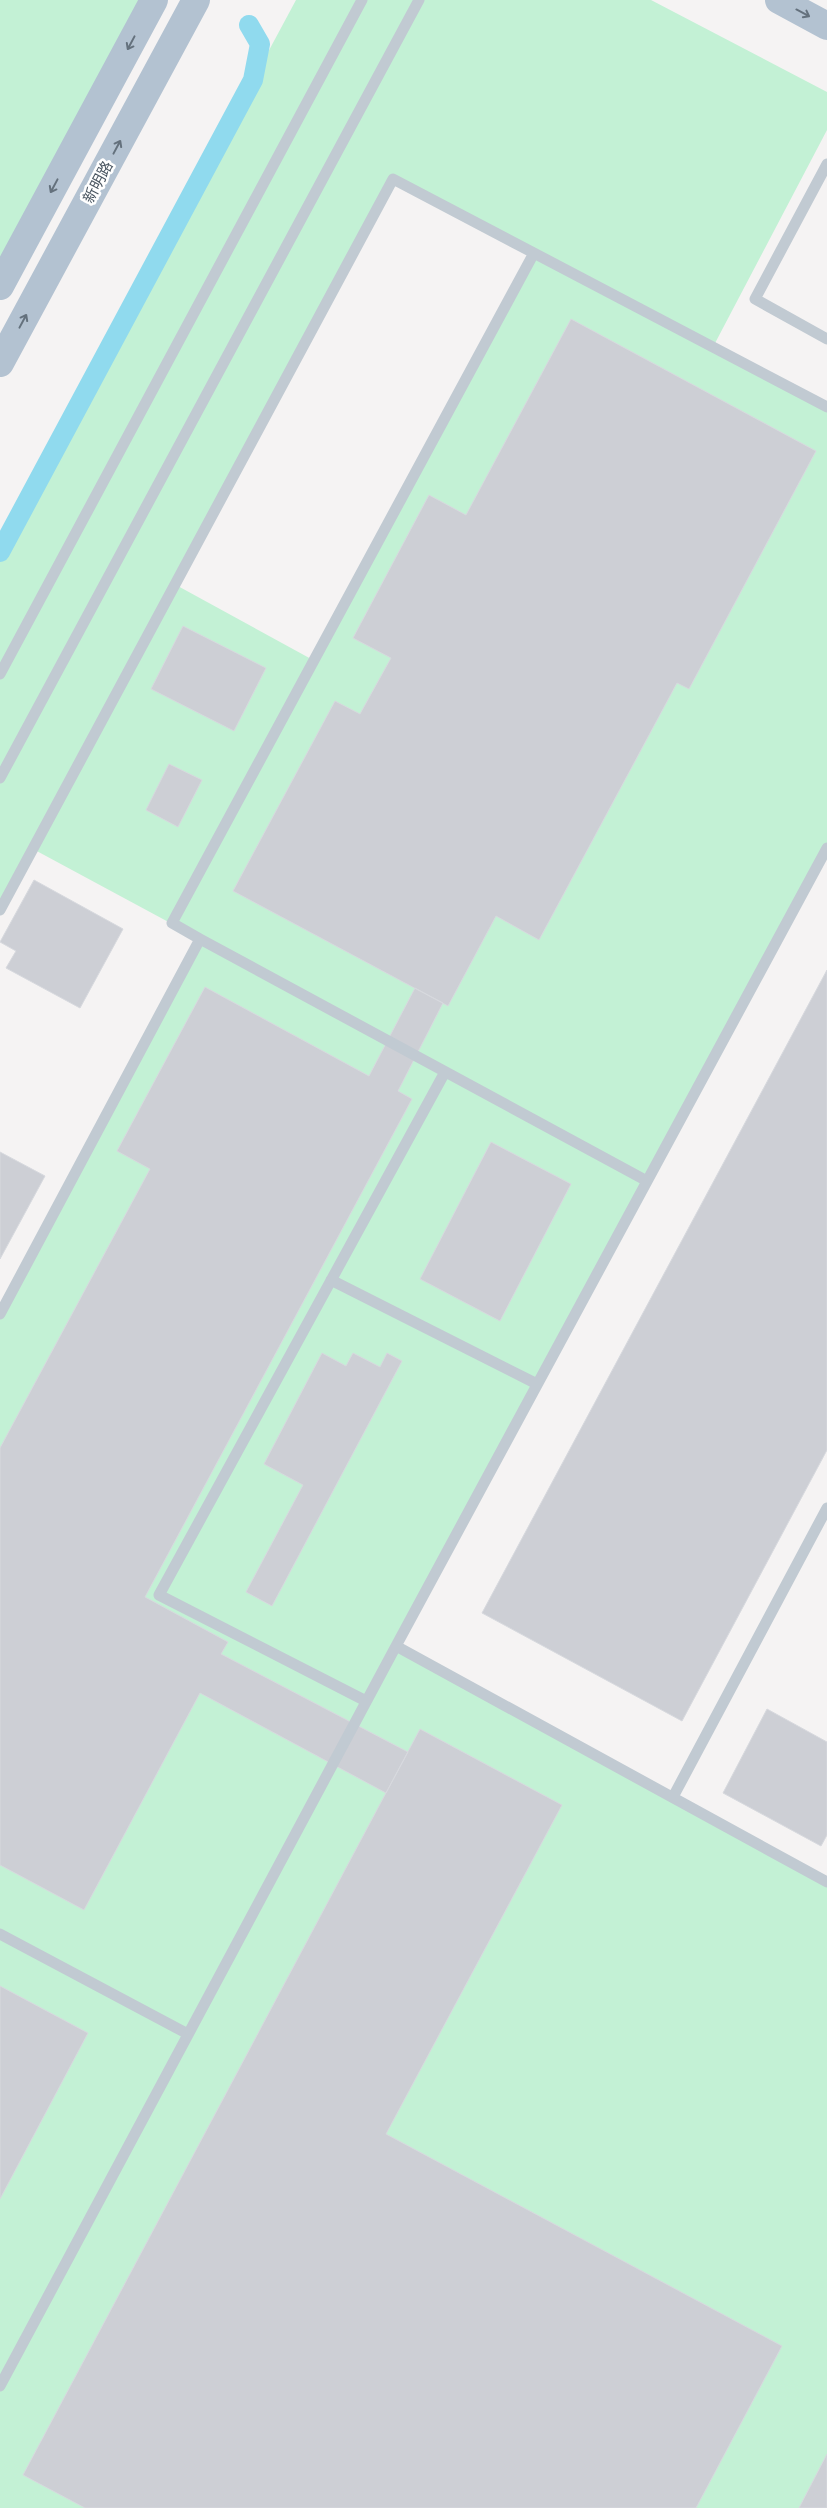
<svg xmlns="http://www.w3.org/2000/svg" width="827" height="2508" font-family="Cabin,'Noto Sans SC',sans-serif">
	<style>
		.green { fill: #c3f1d5; fill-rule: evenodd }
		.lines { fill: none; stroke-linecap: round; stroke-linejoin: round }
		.canal { stroke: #90daee; stroke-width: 20 }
		.building { fill: #cdcfd5; stroke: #d7d9de }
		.lane { stroke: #c1cad2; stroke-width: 11 }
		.primary { stroke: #b3c2d1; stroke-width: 28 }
		.oneway { stroke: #64717d }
		.labels { text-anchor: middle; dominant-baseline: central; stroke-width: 5; stroke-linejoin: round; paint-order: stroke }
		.street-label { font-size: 15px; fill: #4a5661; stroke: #fff }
	</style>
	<rect width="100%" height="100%" fill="#f5f3f3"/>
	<path class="green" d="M 0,0 L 153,0 L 0,282 Z
		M 296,0 L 651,0 L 827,92 L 827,130 L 713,347 L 827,407 L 827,848 L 396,1646 L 827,1882 L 827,2508 L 0,2508 L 0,1314 L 200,939 L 33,849 L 0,910 L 0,552 ZM 393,179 L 534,253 L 313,660 L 176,585 Z"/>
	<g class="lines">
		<path class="canal" d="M 0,552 L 253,80 L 260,44 L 249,25"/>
	</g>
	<path class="building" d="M 571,319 L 816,451 L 689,689 L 677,683 L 539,940 L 496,916 L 448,1006 L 233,891 L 335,701 L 360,714 L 391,658 L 353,638 L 429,495 L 466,515 Z
		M 183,626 L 266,668 L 234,731 L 151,689 Z
		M 169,764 L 202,780 L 178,827 L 146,810 Z
		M 34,880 L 123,929 L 80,1008 L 6,968 L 16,951 L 0,942 Z
		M 827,970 L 827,1450 L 682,1721 L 482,1613 Z
		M 205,987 L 369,1076 L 415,988 L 443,1003 L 398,1091 L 412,1099 L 145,1597 L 228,1642 L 221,1654 L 408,1752 L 386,1793 L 200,1693 L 84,1910 L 0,1865 L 0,1448 L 150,1169 L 117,1151 Z
		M 491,1142 L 571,1184 L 500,1321 L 420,1279 Z
		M 0,1152 L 45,1176 L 0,1259 Z
		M 322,1353 L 346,1366 L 353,1353 L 380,1367 L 387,1353 L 402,1361 L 272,1606 L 246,1592 L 303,1485 L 264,1464 Z
		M 767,1709 L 827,1742 L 827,1835 L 821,1846 L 723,1793 Z
		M 420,1729 L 562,1805 L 386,2134 L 782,2346 L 696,2508 L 85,2508 L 23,2475 Z
		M 0,1986 L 88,2033 L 0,2199 Z
		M 827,2454 L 827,2508 L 799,2508 Z"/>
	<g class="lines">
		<path class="lane" d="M 827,164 L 755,299 L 827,339
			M 0,674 L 362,0
			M 0,778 L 419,0
			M 827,848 L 396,1646 L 827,1882
			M 0,910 L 393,179 L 827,407
			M 200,939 L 172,923 L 534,253
			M 331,1280 L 537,1384
			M 0,1314 L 200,939 L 647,1181
			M 366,1701 L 159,1595 L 445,1072
			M 673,1797 L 827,1508
			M 0,1934 L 188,2034
			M 0,2386 L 396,1646"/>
		<path class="primary" d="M 779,0 L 827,26
			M 0,286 L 154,0
			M 0,363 L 196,0"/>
	</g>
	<defs><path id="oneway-shaft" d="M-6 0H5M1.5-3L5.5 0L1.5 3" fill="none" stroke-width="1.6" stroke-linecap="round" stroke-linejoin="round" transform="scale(1.25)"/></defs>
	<g class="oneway">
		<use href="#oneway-shaft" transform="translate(803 13) rotate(28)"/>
		<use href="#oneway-shaft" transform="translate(131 43) rotate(118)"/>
		<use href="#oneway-shaft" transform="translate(117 147) rotate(-62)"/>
		<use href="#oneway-shaft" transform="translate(54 186) rotate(118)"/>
		<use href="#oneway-shaft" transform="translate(23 321) rotate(-62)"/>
	</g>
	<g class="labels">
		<g class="street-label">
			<text transform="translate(98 182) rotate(-62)">新明路</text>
		</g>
	</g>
</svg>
